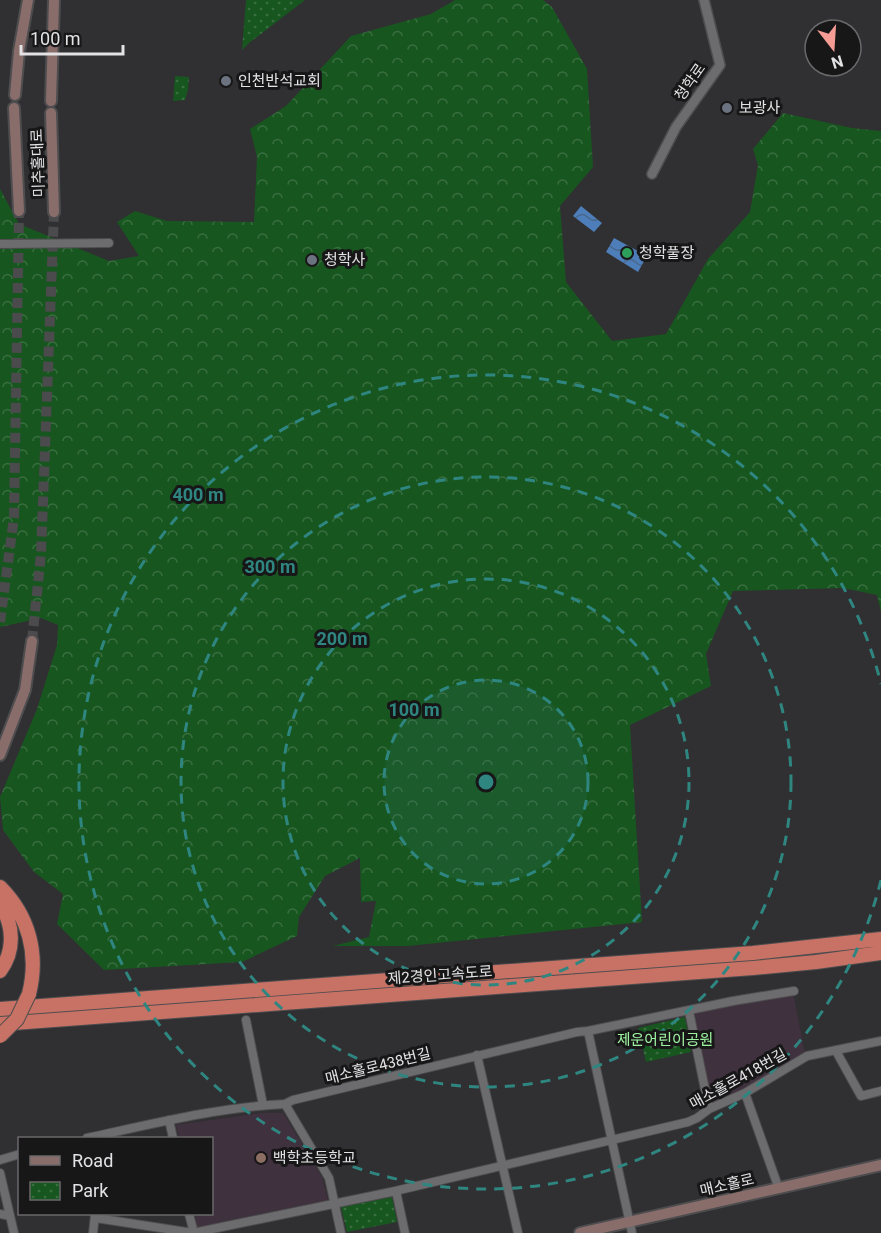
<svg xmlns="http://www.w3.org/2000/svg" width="881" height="1233" font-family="Roboto,'Noto Sans KR',sans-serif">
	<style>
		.education { fill: #40313f }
		.forest { fill: url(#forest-crowns) }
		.park { fill: url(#park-dots) }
		.water { fill: url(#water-waves) }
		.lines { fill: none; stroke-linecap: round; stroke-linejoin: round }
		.secondary-tunnel { stroke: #4b4a4c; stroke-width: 10; stroke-dasharray: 10 5; stroke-linecap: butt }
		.minor-casing { stroke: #4d4c4e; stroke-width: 10 }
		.tertiary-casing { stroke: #4d4c4e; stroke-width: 12 }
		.secondary-casing { stroke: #4d4c4e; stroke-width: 14 }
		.motorway-casing { stroke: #4d4c4e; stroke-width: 16 }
		.minor { stroke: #6c6b6e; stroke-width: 8 }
		.tertiary { stroke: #6c6b6e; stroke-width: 9 }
		.secondary { stroke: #886d6b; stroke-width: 10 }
		.motorway { stroke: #c87265; stroke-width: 14 }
		.motorway-bridge-casing { stroke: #4d4c4e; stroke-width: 16; stroke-linecap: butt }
		.motorway-bridge { stroke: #c87265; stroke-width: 14 }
		.ring { fill: none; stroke: #2f8680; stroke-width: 3; stroke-dasharray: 10 8 }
		.worship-dot { fill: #6b7280; stroke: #181718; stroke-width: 2 }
		.leisure-dot { fill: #2e9e5b; stroke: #181718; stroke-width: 2 }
		.education-dot { fill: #8d6e63; stroke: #181718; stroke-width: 2 }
		.labels { text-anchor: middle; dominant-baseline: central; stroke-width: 6; stroke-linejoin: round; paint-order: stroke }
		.poi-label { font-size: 15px; fill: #e3e2e4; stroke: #181718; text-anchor: start }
		.street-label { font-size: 15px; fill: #e3e2e4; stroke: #181718 }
		.park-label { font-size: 15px; fill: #9df2a1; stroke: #181718 }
		.centre { fill: #2f8680; stroke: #181718; stroke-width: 3 }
		.ring-label { font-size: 18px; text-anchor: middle; font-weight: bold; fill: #2f8680; stroke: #181718; stroke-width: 6; stroke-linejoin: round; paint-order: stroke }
	</style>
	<defs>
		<pattern id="forest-crowns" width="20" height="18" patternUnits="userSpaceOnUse" patternTransform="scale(1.5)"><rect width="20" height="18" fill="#185620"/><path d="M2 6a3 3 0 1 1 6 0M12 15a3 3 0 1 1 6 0" fill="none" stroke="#396e40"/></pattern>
		<pattern id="park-dots" width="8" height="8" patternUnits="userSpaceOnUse" patternTransform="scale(1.5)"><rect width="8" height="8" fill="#185620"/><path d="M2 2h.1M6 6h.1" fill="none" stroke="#396e40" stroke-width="1.8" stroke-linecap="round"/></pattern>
		<pattern id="water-waves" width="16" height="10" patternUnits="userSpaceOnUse" patternTransform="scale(1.5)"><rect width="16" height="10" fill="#4d7eba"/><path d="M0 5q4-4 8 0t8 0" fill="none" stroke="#49678b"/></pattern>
	</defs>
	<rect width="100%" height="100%" fill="#302f31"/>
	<path class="education" d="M 793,993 L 805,1054 L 744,1089 L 712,1103 L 693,1012 Z
		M 261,1113 L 283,1113 L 322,1177 L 328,1200 L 197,1227 L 195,1214 L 212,1214 L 212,1138 L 179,1138 L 176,1125 Z"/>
	<path class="forest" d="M 455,0 L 543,0 L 552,7 L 587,69 L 593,167 L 560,206 L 566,282 L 612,341 L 666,334 L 708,259 L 750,212 L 758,165 L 753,149 L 783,113 L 852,128 L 881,131 L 881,612 L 877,595 L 843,588 L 733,591 L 706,654 L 711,686 L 630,725 L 642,922 L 408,946 L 333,946 L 369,937 L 376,901 L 361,902 L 360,858 L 325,876 L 299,917 L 297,936 L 242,962 L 104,970 L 57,924 L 63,894 L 34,872 L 3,830 L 0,797 L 37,709 L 57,645 L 58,625 L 41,618 L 0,627 L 0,189 L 19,224 L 109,261 L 139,256 L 117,222 L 135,211 L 167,221 L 254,222 L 257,157 L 250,129 L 286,106 L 351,36 L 431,14 Z"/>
	<path class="park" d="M 246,0 L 305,0 L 249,43 L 242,50 Z
		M 175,76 L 189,77 L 188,90 L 185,100 L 173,101 Z
		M 685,1017 L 691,1052 L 646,1062 L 638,1028 Z
		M 392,1197 L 397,1222 L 347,1232 L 341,1207 Z"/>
	<path class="water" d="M 581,206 L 602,223 L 594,232 L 573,216 Z
		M 614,238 L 647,256 L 638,272 L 606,252 Z"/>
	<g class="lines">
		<path class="secondary-tunnel" d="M 0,622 L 14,517 L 19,211
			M 32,641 L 41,554 L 54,212"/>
		<defs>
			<path id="minor" d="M 0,244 L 109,243
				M 689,1011 L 709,1109
				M 246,1020 L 263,1105
				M 588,1031 L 632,1233
				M 836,1051 L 861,1096 L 881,1091
				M 477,1055 L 518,1233
				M 745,1093 L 779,1189
				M 285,1104 L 293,1100 L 577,1032 L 588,1031 L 733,1001 L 794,991
				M 169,1120 L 173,1138
				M 87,1138 C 152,1124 219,1107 285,1104 L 329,1178 L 341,1233
				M 0,1160 L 20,1154
				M 0,1173 L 14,1233
				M 396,1191 L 405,1233
				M 0,1214 L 10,1216
				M 189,1214 L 194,1233
				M 96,1218 L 193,1233 L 391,1192 L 688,1122 L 697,1118 L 709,1109 L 745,1093 L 807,1056 L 881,1041
				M 93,1233 L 95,1215"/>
			<path id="tertiary" d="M 652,174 L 676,127 L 720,65 L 704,0"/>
			<path id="secondary" d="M 15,95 L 19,51 L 28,0
				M 51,101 L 54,0
				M 14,108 L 19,211
				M 51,113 L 54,212
				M 0,755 L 25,690 L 32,641
				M 580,1233 L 881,1165"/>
			<path id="motorway" d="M 0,887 C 29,916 39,954 29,994
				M 0,904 C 14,925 15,951 0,971
				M 0,1009 L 753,953 L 881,939
				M 0,1024 L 753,968 L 816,962 L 881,953"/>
		</defs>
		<use href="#minor" class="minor-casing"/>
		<use href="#tertiary" class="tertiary-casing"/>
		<use href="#secondary" class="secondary-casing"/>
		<use href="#motorway" class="motorway-casing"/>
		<use href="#minor" class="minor"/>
		<use href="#tertiary" class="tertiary"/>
		<use href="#secondary" class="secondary"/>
		<use href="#motorway" class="motorway"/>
		<defs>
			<path id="motorway-bridge" d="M 0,1036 L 17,1019 L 29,994"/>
		</defs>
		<use href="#motorway-bridge" class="motorway-bridge-casing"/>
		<use href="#motorway-bridge" class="motorway-bridge"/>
	</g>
	<circle cx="486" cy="782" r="102" fill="#2f8680" fill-opacity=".12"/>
	<g class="ring">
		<circle cx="486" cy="782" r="102"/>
		<circle cx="486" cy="782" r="203"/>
		<circle cx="486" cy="782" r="305"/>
		<path d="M881 880A407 407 0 1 1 881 684"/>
	</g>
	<g class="worship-dot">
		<circle cx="226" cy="81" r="6"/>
		<circle cx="727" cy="108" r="6"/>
		<circle cx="312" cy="260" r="6"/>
	</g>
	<circle class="leisure-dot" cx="627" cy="253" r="6"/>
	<circle class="education-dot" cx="261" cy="1158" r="6"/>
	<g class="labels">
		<g class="poi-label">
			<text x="238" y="81">인천반석교회</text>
			<text x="739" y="108">보광사</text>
			<text x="639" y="253">청학풀장</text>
			<text x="324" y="260">청학사</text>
			<text x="273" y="1158">백학초등학교</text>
		</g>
		<g class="street-label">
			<text transform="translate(690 82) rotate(-55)">청학로</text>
			<text transform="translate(38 163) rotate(-92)">미추홀대로</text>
			<text transform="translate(440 975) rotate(-4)">제2경인고속도로</text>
			<text transform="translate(378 1066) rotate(-14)">매소홀로438번길</text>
			<text transform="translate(738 1079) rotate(-29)">매소홀로418번길</text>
			<text transform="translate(727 1185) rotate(-13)">매소홀로</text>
		</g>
		<g class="park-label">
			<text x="665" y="1040">제운어린이공원</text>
		</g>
	</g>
	<circle cx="486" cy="782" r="9" class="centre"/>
	<g class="ring-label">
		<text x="198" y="501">400 m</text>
		<text x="270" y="573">300 m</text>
		<text x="342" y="645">200 m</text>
		<text x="414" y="716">100 m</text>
	</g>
	<rect x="18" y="1137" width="195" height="78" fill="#181718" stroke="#69686a" stroke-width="1.5"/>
	<rect x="30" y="1156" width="30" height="9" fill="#886d6b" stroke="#69686a" stroke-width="1.5"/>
	<text x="72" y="1167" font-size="18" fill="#e3e2e4">Road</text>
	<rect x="30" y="1182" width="30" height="18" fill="url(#park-dots)" stroke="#69686a" stroke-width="1.5"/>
	<text x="72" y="1197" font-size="18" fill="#e3e2e4">Park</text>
	<g transform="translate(833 48) rotate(163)"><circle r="28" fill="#181718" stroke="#69686a" stroke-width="1.5"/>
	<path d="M0-4.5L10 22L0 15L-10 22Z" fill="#f59c94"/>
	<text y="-9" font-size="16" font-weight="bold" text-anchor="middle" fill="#e3e2e4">N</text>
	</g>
	<path d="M21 45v9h102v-9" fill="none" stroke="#e3e2e4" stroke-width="3"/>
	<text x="30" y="45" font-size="18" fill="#e3e2e4" stroke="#181718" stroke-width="4.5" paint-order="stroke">100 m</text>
</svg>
